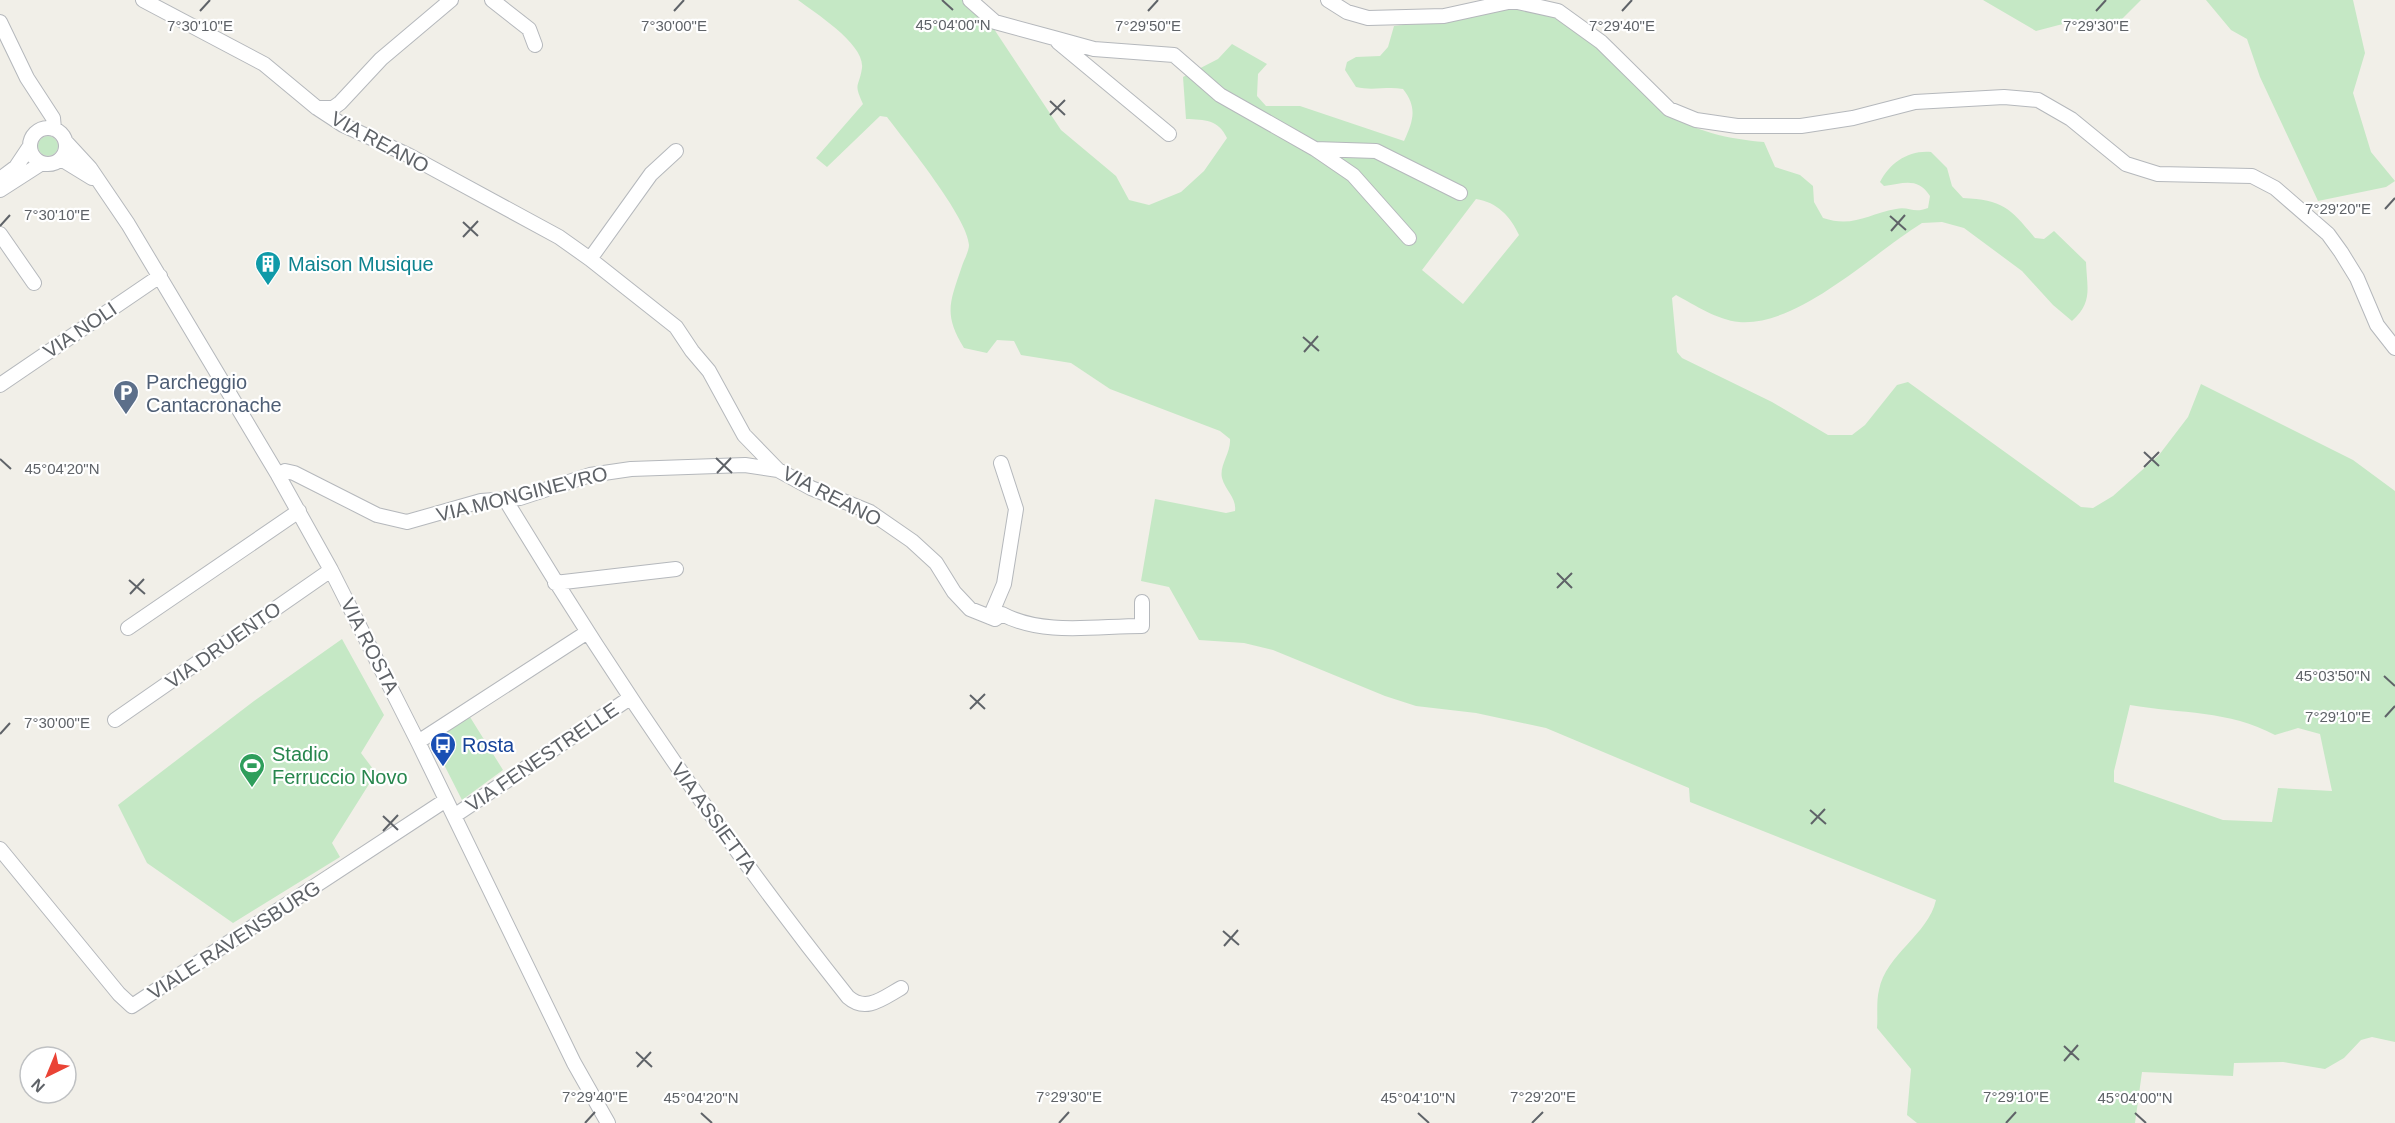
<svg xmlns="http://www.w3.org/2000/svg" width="2395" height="1123" font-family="Helvetica,sans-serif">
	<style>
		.green { fill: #c5e8c5; fill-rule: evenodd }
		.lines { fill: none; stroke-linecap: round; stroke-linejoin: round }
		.minor-casing { stroke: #b5b8bc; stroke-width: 16 }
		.minor { stroke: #fff; stroke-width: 14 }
		.ticks { fill: none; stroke: #5f6368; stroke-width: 2 }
		.labels { text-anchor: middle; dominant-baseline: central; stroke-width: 4.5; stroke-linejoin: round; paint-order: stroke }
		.street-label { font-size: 20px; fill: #5f6368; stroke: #fff }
		.culture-label { font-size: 20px; fill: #0d838f; stroke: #fff; text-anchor: start }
		.service-label { font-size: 20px; fill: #4e5e75; stroke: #fff; text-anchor: start }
		.transit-label { font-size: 20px; fill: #164399; stroke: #fff; text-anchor: start }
		.leisure-label { font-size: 20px; fill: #27864d; stroke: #fff; text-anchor: start }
		.ticks-label { font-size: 15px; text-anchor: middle; fill: #5f6368; stroke: #fff; stroke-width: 4.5; stroke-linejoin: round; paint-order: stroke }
	</style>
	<rect width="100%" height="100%" fill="#f1efe8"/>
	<path class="green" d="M 798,0 L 966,0 L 990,23 L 1061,130 L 1116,176 L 1129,200 L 1149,205 L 1181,192 L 1204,171 L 1227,138 C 1218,119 1205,120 1186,119 L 1183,77 L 1218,59 L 1232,44 L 1267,64 L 1258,74 L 1257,96 L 1266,106 L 1300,106 L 1404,141 C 1413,121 1418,108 1403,89 C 1387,86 1373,91 1356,87 L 1345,70 L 1347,62 L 1356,57 L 1380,56 L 1388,47 L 1394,26 C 1410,24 1427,24 1444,21 C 1464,18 1496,4 1515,6 C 1586,13 1614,73 1665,111 C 1694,132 1729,139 1764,142 L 1775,167 L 1800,175 L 1813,186 L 1814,202 L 1823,218 C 1853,228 1868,214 1896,209 C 1909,206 1913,214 1928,208 L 1930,196 C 1918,177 1904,183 1884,186 L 1880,182 C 1890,163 1908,150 1931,152 L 1947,168 L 1952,186 L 1963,198 C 2003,200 2010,208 2035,238 L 2044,239 L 2054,231 L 2086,262 C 2087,289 2093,302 2072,321 L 2053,305 L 2022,271 L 1964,228 L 1942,222 L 1922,223 C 1872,254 1798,327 1739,322 C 1717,320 1695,305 1676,295 L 1672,298 L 1677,352 L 1682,358 L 1772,402 L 1828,435 L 1852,435 L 1865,425 L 1897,385 L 1908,382 L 2081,507 L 2093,508 L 2113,496 L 2159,455 L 2188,417 L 2201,384 L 2353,460 L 2395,491 L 2395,1042 L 2372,1037 L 2361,1040 L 2344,1058 L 2325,1069 L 2283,1062 L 2234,1063 L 2233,1076 L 2142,1072 L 2135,1123 L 1917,1123 L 1907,1115 L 1911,1069 L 1877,1028 C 1878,1016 1876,1002 1879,990 C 1886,954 1928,935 1936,900 L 1690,802 L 1689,788 L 1546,728 L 1476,713 L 1416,706 L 1385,696 L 1273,650 L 1244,643 L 1199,640 L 1169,587 L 1141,581 L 1155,499 L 1226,513 L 1235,511 C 1237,498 1225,490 1222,478 C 1219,465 1231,453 1230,439 L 1220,431 L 1110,389 L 1071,363 L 1021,355 L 1014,341 L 997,340 L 987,353 L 964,348 C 943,314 950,302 962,266 C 964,260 969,251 969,245 C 968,218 905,141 887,117 L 880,116 L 827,167 L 816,158 L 863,104 C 853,82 859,88 862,68 C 865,44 815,13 798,0 ZM 1476,199 C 1497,202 1511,217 1519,235 L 1463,304 L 1422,270 ZM 2130,705 C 2181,714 2229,710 2275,735 L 2298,728 L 2320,734 L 2332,791 L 2278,788 L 2272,822 L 2223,820 L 2114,782 L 2114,771 Z
		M 1983,0 L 2141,0 L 2120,21 L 2078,20 L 2036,31 Z
		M 2206,0 L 2353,0 L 2365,53 L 2353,93 L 2371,152 L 2395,181 L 2386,187 L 2318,201 L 2260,77 L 2247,39 L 2231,30 Z
		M38 146a10 10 0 1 1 20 0a10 10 0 1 1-20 0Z
		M 342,639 L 384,715 L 361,753 L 376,773 L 332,843 L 340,857 L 233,923 L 147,863 L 118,805 L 254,701 Z
		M 470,717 L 503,770 L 462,800 L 431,739 Z"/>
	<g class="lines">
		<defs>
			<path id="minor" d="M 143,0 L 264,64 L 317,108 L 343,125 L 408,155 L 559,237 L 590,259 L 676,327 L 692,351 L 709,371 L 744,435 L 778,470 L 811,488 L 870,512 L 912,541 L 936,563 L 954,592 L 970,609 L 995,619 L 1002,614 C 1043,636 1096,626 1142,626 L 1142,602
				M 492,0 L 529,29 L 535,45
				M 970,0 L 995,22 L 1054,38 L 1094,49 L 1174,55 L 1220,95 L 1315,149 L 1376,151 L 1460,193
				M 1328,0 L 1347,12 L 1368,18 L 1444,16 L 1513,1 L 1558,11 L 1601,42 L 1669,109 L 1696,120 L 1737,126 L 1801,126 L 1853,118 L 1915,102 L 2004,97 L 2038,100 L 2071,119 L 2126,164 L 2158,174 L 2252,176 L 2275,188 L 2328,234 L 2341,252 L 2357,278 L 2377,325 L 2395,348
				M 0,22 L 27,78 L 53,118 L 54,129
				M 1058,42 L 1169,134
				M 317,108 L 333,108 L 340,103 L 381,59 L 451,0
				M30 146a18 18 0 1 1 36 0a18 18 0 1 1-36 0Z
				M 66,142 L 90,168 L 128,224 L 278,475 L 331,570 L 418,742 L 574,1063 L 608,1123
				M 1315,149 L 1353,175 L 1409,238
				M 61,159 L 92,178
				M 0,179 L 16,167 L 30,146
				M 0,190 L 42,163
				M 0,234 L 34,283
				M 590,259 L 651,174 L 676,151
				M 0,385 L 160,276
				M 278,475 L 285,471 L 294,473 L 377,515 L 407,522 L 481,501 L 520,498 L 590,475 L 631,469 L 745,465 L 778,470
				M 505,499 C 610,673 722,839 848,997 C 866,1013 883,998 901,988
				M 555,583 L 676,569
				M 990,617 L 1004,584 L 1016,509 L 1001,463
				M 128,628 L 299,511
				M 115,720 L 331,570
				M 418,742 L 586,633
				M 454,816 L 630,698
				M 0,849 L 119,994 L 132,1006 L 446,800"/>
		</defs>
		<use href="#minor" class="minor-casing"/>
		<use href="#minor" class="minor"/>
	</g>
	<path class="ticks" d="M 942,0 L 953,10M 200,11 L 210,0M 674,11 L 684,0M 1148,11 L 1158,0M 1622,11 L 1632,0M 2096,11 L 2106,0M 1050,101 L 1065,115M 1050,115 L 1065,100M 2385,209 L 2395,198M 1890,216 L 1906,230M 463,222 L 478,236M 0,226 L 10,215M 1891,231 L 1905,215M 463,237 L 478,221M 1303,337 L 1319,351M 1304,352 L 1318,336M 2144,452 L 2159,466M 716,458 L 732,473M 0,459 L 11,469M 2144,467 L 2159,452M 717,473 L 731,458M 1557,573 L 1572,588M 129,580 L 145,594M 1557,588 L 1572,573M 130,594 L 144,579M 2384,676 L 2395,686M 970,695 L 985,709M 970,709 L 985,694M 2385,717 L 2395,706M 0,734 L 10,723M 1810,810 L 1826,824M 383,816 L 398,830M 1811,824 L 1825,809M 383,831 L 398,815M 1223,931 L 1239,945M 1224,946 L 1238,930M 2064,1046 L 2079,1060M 636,1052 L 652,1067M 2064,1061 L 2078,1045M 637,1067 L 651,1052M 701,1113 L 712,1123M 1418,1113 L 1429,1123M 2135,1113 L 2146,1123M 585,1123 L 595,1112M 1059,1123 L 1069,1112M 1532,1123 L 1543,1112M 2006,1123 L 2016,1112"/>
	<defs>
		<symbol id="building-pin" viewBox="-11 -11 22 30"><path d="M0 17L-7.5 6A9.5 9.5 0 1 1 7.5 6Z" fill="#0f9aa8" stroke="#fff"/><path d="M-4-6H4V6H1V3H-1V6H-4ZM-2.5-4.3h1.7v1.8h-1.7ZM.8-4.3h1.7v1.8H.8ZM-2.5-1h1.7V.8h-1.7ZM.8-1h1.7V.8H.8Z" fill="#fff"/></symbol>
		<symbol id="parking-pin" viewBox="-11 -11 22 30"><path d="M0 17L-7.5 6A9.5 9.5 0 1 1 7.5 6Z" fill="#5c6f8a" stroke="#fff"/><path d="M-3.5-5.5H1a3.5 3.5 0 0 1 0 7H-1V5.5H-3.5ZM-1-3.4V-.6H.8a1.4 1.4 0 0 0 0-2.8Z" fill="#fff"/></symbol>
		<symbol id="bus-pin" viewBox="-11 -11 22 30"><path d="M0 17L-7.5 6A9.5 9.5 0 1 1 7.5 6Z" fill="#1a4fb4" stroke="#fff"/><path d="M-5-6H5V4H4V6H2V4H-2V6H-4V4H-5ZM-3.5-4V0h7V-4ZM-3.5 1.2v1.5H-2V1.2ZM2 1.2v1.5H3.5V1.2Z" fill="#fff"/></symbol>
		<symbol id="stadium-pin" viewBox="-11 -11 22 30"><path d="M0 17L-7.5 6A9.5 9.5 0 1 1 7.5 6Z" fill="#2e9e5b" stroke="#fff"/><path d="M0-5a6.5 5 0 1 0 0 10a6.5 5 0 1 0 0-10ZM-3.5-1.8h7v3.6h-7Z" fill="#fff"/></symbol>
	</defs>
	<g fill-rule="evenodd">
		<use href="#building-pin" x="253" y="249" width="30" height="40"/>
		<use href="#parking-pin" x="111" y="378" width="30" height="40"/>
		<use href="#bus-pin" x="428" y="730" width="30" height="40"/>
		<use href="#stadium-pin" x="237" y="751" width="30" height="40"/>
	</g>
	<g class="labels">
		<g class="street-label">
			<text transform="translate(380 142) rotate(28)">VIA REANO</text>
			<text transform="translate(80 330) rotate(-34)">VIA NOLI</text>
			<text transform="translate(522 494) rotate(-14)">VIA MONGINEVRO</text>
			<text transform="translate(832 496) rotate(27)">VIA REANO</text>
			<text transform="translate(223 645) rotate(-35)">VIA DRUENTO</text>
			<text transform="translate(370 646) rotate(63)">VIA ROSTA</text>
			<text transform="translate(542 757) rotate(-34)">VIA FENESTRELLE</text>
			<text transform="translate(714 818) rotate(54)">VIA ASSIETTA</text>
			<text transform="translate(234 940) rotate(-33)">VIALE RAVENSBURG</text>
		</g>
		<g class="culture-label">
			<text x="288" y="264">Maison Musique</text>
		</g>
		<g class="service-label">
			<text x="146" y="382">Parcheggio<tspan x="146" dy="23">Cantacronache</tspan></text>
		</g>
		<g class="transit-label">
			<text x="462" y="745">Rosta</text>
		</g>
		<g class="leisure-label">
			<text x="272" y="754">Stadio<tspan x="272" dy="23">Ferruccio Novo</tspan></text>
		</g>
	</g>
	<g class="ticks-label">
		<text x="953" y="30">45°04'00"N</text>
		<text x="200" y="31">7°30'10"E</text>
		<text x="674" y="31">7°30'00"E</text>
		<text x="1148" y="31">7°29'50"E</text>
		<text x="1622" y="31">7°29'40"E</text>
		<text x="2096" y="31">7°29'30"E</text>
		<text x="2338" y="214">7°29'20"E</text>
		<text x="57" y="220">7°30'10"E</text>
		<text x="62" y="474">45°04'20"N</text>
		<text x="2333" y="681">45°03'50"N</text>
		<text x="2338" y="722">7°29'10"E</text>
		<text x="57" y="728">7°30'00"E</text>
		<text x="595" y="1102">7°29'40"E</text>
		<text x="1069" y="1102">7°29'30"E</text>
		<text x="1543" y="1102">7°29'20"E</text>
		<text x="2016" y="1102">7°29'10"E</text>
		<text x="701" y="1103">45°04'20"N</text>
		<text x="1418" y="1103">45°04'10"N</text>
		<text x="2135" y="1103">45°04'00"N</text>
	</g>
	<g transform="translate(48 1075) rotate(223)"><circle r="28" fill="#ffffff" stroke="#bfc1c3" stroke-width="1.5"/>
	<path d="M0-4.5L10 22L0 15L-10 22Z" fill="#ea4335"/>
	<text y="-9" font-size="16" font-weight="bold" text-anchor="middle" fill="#5f6368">N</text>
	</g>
</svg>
